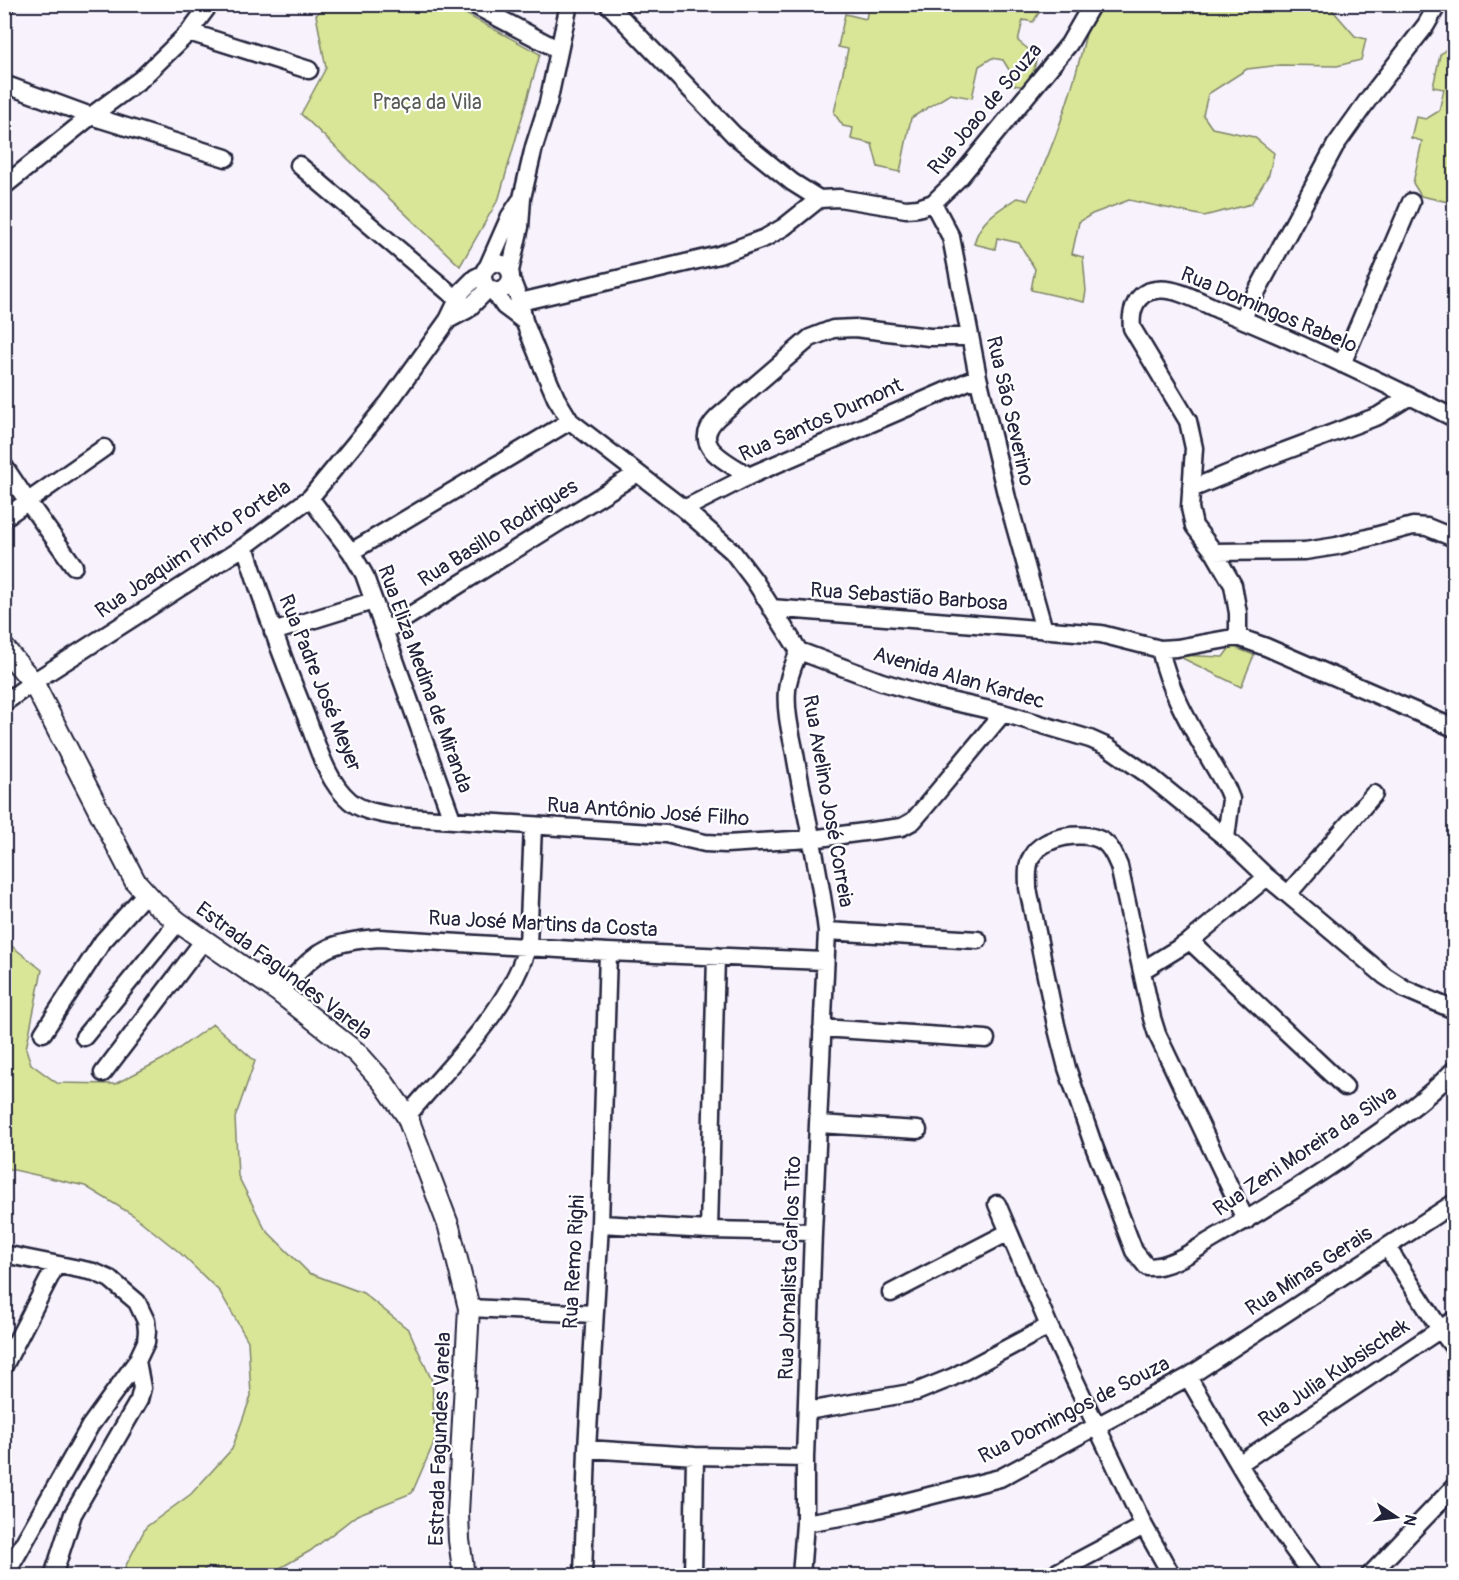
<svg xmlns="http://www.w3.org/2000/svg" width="1459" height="1580" font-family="Pangolin,sans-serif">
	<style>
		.green { fill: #d9e698; stroke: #7e846a; stroke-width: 1.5 }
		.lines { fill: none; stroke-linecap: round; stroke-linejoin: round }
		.minor-casing { stroke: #22223b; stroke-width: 21 }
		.tertiary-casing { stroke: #22223b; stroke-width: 24 }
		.minor { stroke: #fff; stroke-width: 16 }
		.tertiary { stroke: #fff; stroke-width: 20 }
		.labels { text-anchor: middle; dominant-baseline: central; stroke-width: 4.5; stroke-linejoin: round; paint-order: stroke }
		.park-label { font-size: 21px; fill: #595d57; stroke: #fff }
		.street-label { font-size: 21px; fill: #22223b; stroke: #fff }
	</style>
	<rect width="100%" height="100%" fill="#f7f2fc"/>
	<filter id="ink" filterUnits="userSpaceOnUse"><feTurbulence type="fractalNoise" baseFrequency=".0167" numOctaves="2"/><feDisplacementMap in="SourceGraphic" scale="12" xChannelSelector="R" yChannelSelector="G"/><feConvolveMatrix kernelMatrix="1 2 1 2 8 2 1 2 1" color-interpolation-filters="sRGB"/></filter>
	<g filter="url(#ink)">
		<path class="green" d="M 328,4 L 449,5 L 540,54 L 499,198 L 460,266 L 301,114 L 326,68 L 316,15 Z
			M 889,5 L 1044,5 L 1033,22 L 1023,20 L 1018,41 L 1037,56 L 1030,88 L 1009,84 L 1011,73 L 1003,60 L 992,58 L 979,66 L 972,98 L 950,94 L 911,118 L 900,172 L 878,167 L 872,144 L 851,139 L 853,128 L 843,126 L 834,113 L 848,49 L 838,47 L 845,14 L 866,19 L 868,8 L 879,11 Z
			M 1103,5 L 1328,5 L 1355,36 L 1366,39 L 1361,60 L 1337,66 L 1281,65 L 1247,69 L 1208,94 L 1203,115 L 1212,128 L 1254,137 L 1274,153 L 1269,174 L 1251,204 L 1204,216 L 1129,200 L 1092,214 L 1079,222 L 1072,254 L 1083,257 L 1086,291 L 1084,302 L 1031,290 L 1035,269 L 1019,243 L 997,238 L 995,249 L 974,244 C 979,221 998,210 1017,198 L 1028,200 C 1058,140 1077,77 1091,12 Z
			M 1454,41 L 1454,195 L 1453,203 L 1421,196 L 1413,183 L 1422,141 L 1411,138 L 1416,117 L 1426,119 L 1439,111 L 1444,89 L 1433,87 L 1440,55 Z
			M 1231,646 L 1254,655 L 1241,687 L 1176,655 L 1223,657 Z
			M 4,940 L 42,970 L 26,1049 L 31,1064 L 57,1083 L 115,1084 L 167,1057 L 213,1024 L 255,1061 L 235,1118 L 238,1176 L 265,1229 L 309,1273 L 363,1293 L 409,1330 L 432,1381 L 435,1440 L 412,1493 L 357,1515 L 310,1551 L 268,1575 L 244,1575 L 207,1567 L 199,1575 L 121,1575 L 146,1527 L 191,1494 L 232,1449 L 251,1396 L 248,1341 L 220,1292 L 179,1252 L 133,1215 L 85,1186 L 5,1168 Z"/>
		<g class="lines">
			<defs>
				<path id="minor" d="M 472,4 L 559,50
					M 608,4 L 734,135 L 792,182 L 819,199 L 839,198 L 906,209 L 918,208 L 933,203 L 960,177 L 1069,44 L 1092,4
					M 4,6 L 6,4
					M 189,32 L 309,70
					M 4,84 L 91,116 L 226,158
					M 299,165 L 457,299
					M 4,186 L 91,116 L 141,79 L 189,32 L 210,4
					M 933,203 L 951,237 L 978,377 L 1007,498 L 1044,630
					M483 277a14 14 0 1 1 28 0a14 14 0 1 1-28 0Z
					M 488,266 L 510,216 L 520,201
					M 510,271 L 520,227 L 522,198 L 534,147 L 548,103 L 569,4
					M 511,279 L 520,302 L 524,321 L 541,363 L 556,398 L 570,421 L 684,509 L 732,551 L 754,580 L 799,651 L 882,682 L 937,698 L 1003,713 L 1090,739 L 1108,747 L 1147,774 L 1226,838 L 1267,877 L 1385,976 L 1405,989 L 1454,1010
					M 493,290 L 504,306 L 524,321
					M 520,302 L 719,255 L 765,238 L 784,227 L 819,199
					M 1242,319 L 1335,146 L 1370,97 L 1426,25 L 1438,4
					M 448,320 L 467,310 L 489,288
					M 1342,364 L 1411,202
					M 4,466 L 28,502 L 74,566
					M 749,476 C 726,461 688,446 718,417 L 810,338 L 833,329 L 855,328 L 929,337 L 970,337
					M 1191,489 L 1261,460 L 1378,416 L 1410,396
					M 310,498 L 351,552 L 364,574 L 452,819
					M 684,509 L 749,476 L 978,377
					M 4,518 L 104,448
					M 245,546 C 263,604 283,660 306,716 C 317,744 326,781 350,801 C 362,811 378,813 393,816 L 666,834 L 705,843 L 726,844 L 811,839 L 902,827 L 913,821 L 925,807 L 1003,713
					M 351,552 L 570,421
					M 1214,552 L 1305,551 L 1337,546 L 1413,526 L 1427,527 L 1454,538
					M 771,608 L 1101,634 L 1160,649 L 1177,648 L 1238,637 L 1266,647 L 1454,728
					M 385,631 L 636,474
					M 273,632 L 373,601
					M 1238,637 L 1238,613 L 1233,585 L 1214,552 L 1194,526 L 1190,508 L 1194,448 L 1188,421 L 1132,328 C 1130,311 1136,292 1156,290 C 1175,287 1199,301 1217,309 C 1297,341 1376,379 1454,418
					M 1160,649 C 1171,700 1202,744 1227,789 L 1231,799 L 1226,838
					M 799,651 C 794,664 788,676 787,690 C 785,711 791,734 795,754 C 805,813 820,871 827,931 L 813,1232 L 805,1458 L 805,1523 L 801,1576
					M 4,703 L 33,682 L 245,546 L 310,498 L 389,402 L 448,320 L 462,291 L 475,278 L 483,274
					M 1288,894 L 1374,794
					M 827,931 L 978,940
					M 1190,941 L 1345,1087
					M 1143,970 L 1190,941 L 1267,877
					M 279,992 C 317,953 321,942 379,938 L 608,952 L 824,961
					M 822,1028 L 986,1039
					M 43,1033 L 103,941 L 146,893
					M 84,1037 L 178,922
					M 103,1073 L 204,940
					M 407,1116 C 449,1066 510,1009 528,945 L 533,826
					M 818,1124 L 918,1130
					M 997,1204 L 1049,1326 L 1144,1526 L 1172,1576
					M 1246,1221 L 1157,1034 L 1152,1018 L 1119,866 C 1115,857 1112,848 1104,842 C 1086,829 1043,836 1032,856 C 1026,866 1028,878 1028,888 L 1056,1025 L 1067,1068 L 1092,1141 L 1134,1251 L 1147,1267 C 1172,1268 1197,1248 1218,1236 C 1261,1212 1302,1185 1342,1158 C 1381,1131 1422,1104 1454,1070
					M 600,1224 L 709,1230 L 813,1232
					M 709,1230 L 716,956
					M 1387,1247 L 1440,1329 L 1454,1348
					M 4,1254 L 94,1272 L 110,1279 L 137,1302 L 146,1321 L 147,1331 L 146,1342 L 137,1361 L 142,1388 L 139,1400 L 73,1514 L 53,1576
					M 891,1293 L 1009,1232
					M 469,1308 L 594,1314
					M 4,1366 L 56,1265
					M 1188,1377 C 1227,1444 1265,1513 1313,1576
					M 807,1411 L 916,1392 L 953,1377 L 1049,1326
					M 587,1449 L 695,1456 L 805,1458
					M 1239,1464 L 1454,1320
					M 805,1523 L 858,1514 L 1000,1478 L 1188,1377 L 1454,1203
					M 5,1576 L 90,1426 L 137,1361
					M 583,1576 L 587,1449 L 600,1224 L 608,952
					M 693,1576 L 695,1456
					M 1050,1576 L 1144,1526
					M 1369,1576 L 1454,1487"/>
				<path id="tertiary" d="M 4,648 L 33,682 L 135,881 L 155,903 L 178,922 L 279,992 L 357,1053 L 383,1082 L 407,1116 L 449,1227 L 469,1308 L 458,1513 L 459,1540 L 464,1576"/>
			</defs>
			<use href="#minor" class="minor-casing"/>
			<use href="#tertiary" class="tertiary-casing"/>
			<use href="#minor" class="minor"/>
			<use href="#tertiary" class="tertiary"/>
		</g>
	</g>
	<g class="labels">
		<g class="park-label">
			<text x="427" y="102">Praça da Vila</text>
		</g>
		<g class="street-label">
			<text transform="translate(985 109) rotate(-50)">Rua Joao de Souza</text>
			<text transform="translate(1269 310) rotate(23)">Rua Domingos Rabelo</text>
			<text transform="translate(1010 411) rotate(77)">Rua São Severino</text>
			<text transform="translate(821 420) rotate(-24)">Rua Santos Dumont</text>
			<text transform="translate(498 533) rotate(-32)">Rua Basillo Rodrigues</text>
			<text transform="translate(193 549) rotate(-34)">Rua Joaquim Pinto Portela</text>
			<text transform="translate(909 597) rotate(4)">Rua Sebastião Barbosa</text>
			<text transform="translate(959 678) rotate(16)">Avenida Alan Kardec</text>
			<text transform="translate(425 679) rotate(70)">Rua Eliza Medina de Miranda</text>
			<text transform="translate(320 683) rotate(68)">Rua Padre José Meyer</text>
			<text transform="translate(828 801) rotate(80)">Rua Avelino José Correia</text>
			<text transform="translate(648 812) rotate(4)">Rua Antônio José Filho</text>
			<text transform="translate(543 924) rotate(3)">Rua José Martins da Costa</text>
			<text transform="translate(284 971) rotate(37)">Estrada Fagundes Varela</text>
			<text transform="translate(1305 1151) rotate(-34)">Rua Zeni Moreira da Silva</text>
			<text transform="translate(574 1262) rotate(-87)">Rua Remo Righi</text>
			<text transform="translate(790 1268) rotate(-88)">Rua Jornalista Carlos Tito</text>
			<text transform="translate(1309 1271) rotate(-33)">Rua Minas Gerais</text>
			<text transform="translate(1334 1373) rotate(-34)">Rua Julia Kubsischek</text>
			<text transform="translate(1074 1410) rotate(-27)">Rua Domingos de Souza</text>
			<text transform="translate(440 1439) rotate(-88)">Estrada Fagundes Varela</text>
		</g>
	</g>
	<rect width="1459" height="1580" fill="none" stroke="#fff" stroke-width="24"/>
	<rect x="12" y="12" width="1435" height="1556" fill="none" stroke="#22223b" stroke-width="2" filter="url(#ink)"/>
	<g transform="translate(1396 1517) rotate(103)" stroke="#ffffff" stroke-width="4.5" paint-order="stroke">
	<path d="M0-4.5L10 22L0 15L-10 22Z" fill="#22223b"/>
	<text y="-9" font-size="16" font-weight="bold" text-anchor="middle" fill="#22223b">N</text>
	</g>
</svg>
